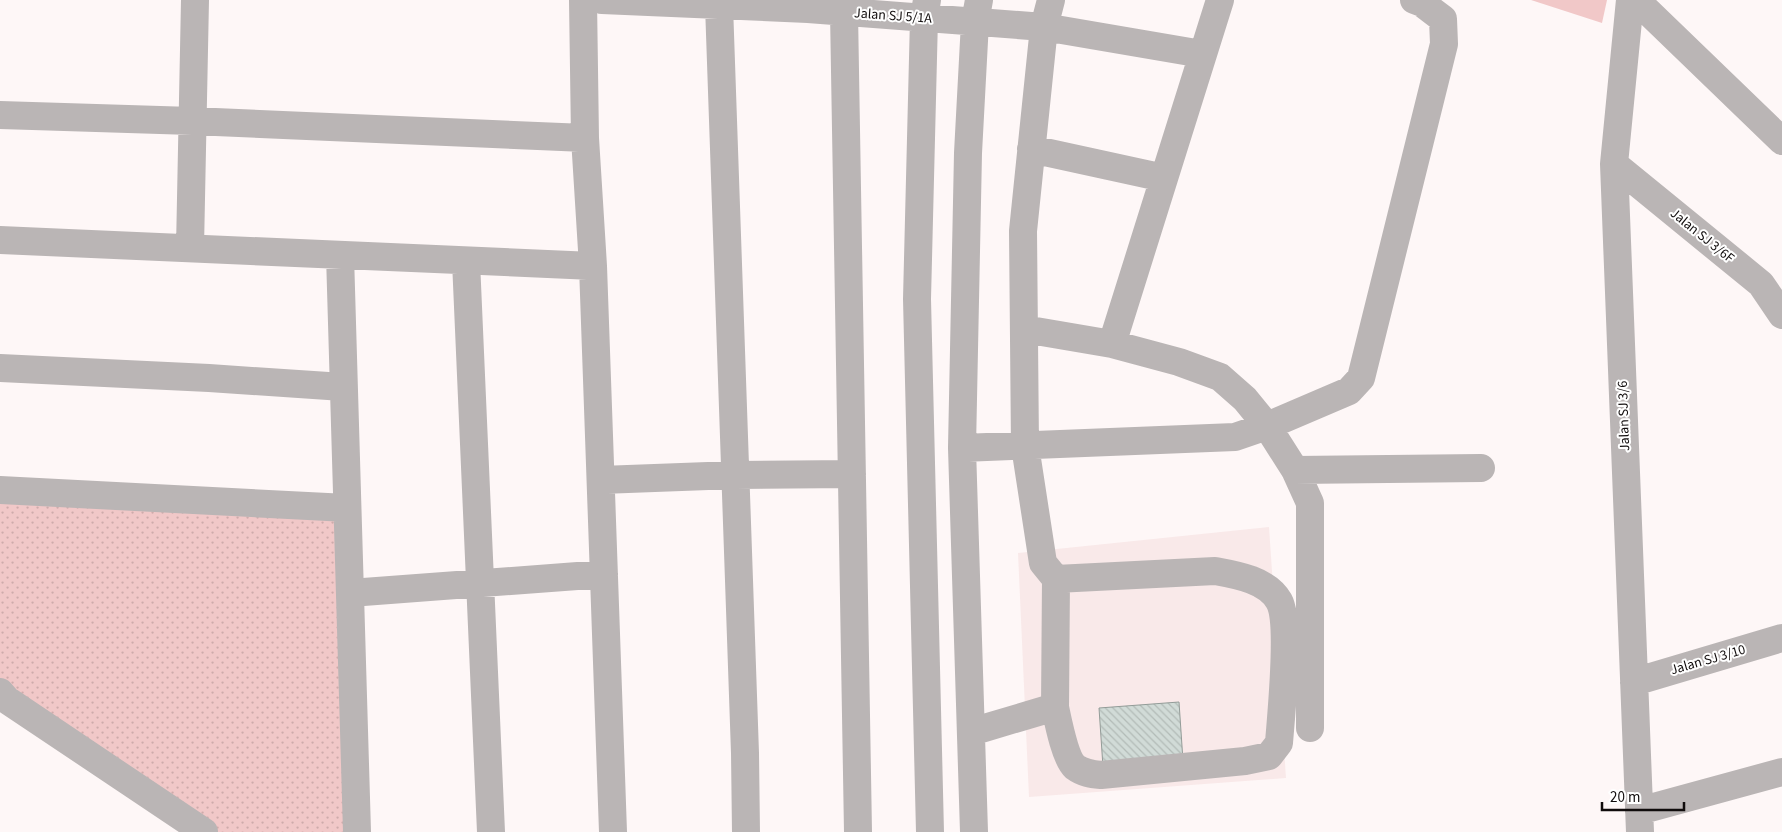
<svg xmlns="http://www.w3.org/2000/svg" width="1782" height="832" font-family="'Source Sans 3',sans-serif">
	<style>
		.built { fill: #f9e9e9 }
		.green { fill: #f1c8c8 }
		.park { fill: url(#park-dots) }
		.building { fill: url(#building-back-hatch); stroke: #939c98 }
		.lines { fill: none; stroke-linecap: round; stroke-linejoin: round }
		.minor { stroke: #bab5b5; stroke-width: 28 }
		.labels { text-anchor: middle; dominant-baseline: central; stroke-width: 4; stroke-linejoin: round; paint-order: stroke }
		.street-label { font-size: 14px; fill: #100c0c; stroke: #fff }
	</style>
	<defs>
		<pattern id="park-dots" width="8" height="8" patternUnits="userSpaceOnUse" patternTransform="scale(1.25)"><rect width="8" height="8" fill="#f1c8c8"/><path d="M2 2h.1M6 6h.1" fill="none" stroke="#ceabab" stroke-width="1.8" stroke-linecap="round"/></pattern>
		<pattern id="building-back-hatch" width="6" height="6" patternUnits="userSpaceOnUse" patternTransform="scale(1.25)"><rect width="6" height="6" fill="#d1dbd7"/><path d="M-1 5l2 2M0 0l6 6M5-1l2 2" fill="none" stroke="#b2bbb7"/></pattern>
	</defs>
	<rect width="100%" height="100%" fill="#fef7f7"/>
	<path class="built" d="M 1269,527 L 1286,778 L 1029,797 L 1018,553 Z"/>
	<path class="green" d="M 1531,0 L 1607,0 L 1602,23 Z"/>
	<path class="park" d="M 0,494 L 343,512 L 352,832 L 209,832 L 0,687 Z"/>
	<path class="building" d="M 1179,702 L 1183,761 L 1103,767 L 1099,708 Z"/>
	<g class="lines">
		<path class="minor" d="M 583,0 L 585,138 L 593,266 L 613,832
			M 602,0 L 808,9 L 1044,27 L 1202,54
			M 927,0 L 924,18 L 917,299 L 930,832
			M 1630,0 L 1614,164 L 1640,832
			M 1636,0 L 1782,141
			M 719,5 L 745,753 L 746,832
			M 844,12 L 858,832
			M 0,115 L 192,121 L 585,138
			M 1031,149 L 1164,178
			M 1614,164 L 1761,284 L 1782,315
			M 0,240 L 593,266
			M 190,248 L 195,0
			M 340,255 L 357,832
			M 466,261 L 491,832
			M 1024,329 L 1112,344 L 1179,362 L 1220,377 L 1245,399 L 1267,426 L 1295,470 L 1310,503 L 1310,728
			M 1112,344 L 1220,0
			M 0,368 L 209,378 L 343,387
			M 962,448 L 1235,437 L 1267,426 L 1349,391 L 1361,378 L 1444,44 L 1443,19 L 1422,3 L 1414,0
			M 1295,470 L 1481,468
			M 601,480 L 735,475 L 852,474
			M 0,490 L 347,508
			M 350,593 L 604,574
			M 1634,682 L 1782,638
			M 0,692 L 7,700 L 204,832
			M 1055,707 L 1056,579
			M 971,732 L 1055,707 C 1058,721 1065,758 1075,767 C 1083,773 1091,774 1101,775 L 1245,761 L 1269,756 L 1279,743 C 1281,715 1291,622 1279,601 C 1267,580 1237,575 1215,571 L 1056,579 L 1043,563 L 1025,446 L 1023,231 L 1044,27 L 1051,0
			M 1639,811 L 1782,772
			M 974,832 L 962,448 L 968,153 L 975,22 L 979,0"/>
	</g>
	<g class="labels">
		<g class="street-label">
			<text transform="translate(893 16) rotate(4)">Jalan SJ 5/1A</text>
			<text transform="translate(1702 236) rotate(39)">Jalan SJ 3/6F</text>
			<text transform="translate(1624 416) rotate(-92)">Jalan SJ 3/6</text>
			<text transform="translate(1708 660) rotate(-16)">Jalan SJ 3/10</text>
		</g>
	</g>
	<path d="M1602 802v8h82v-8" fill="none" stroke="#100c0c" stroke-width="2.5"/>
	<text x="1610" y="802" font-size="15" fill="#100c0c" stroke="#ffffff" stroke-width="4" paint-order="stroke">20 m</text>
</svg>
